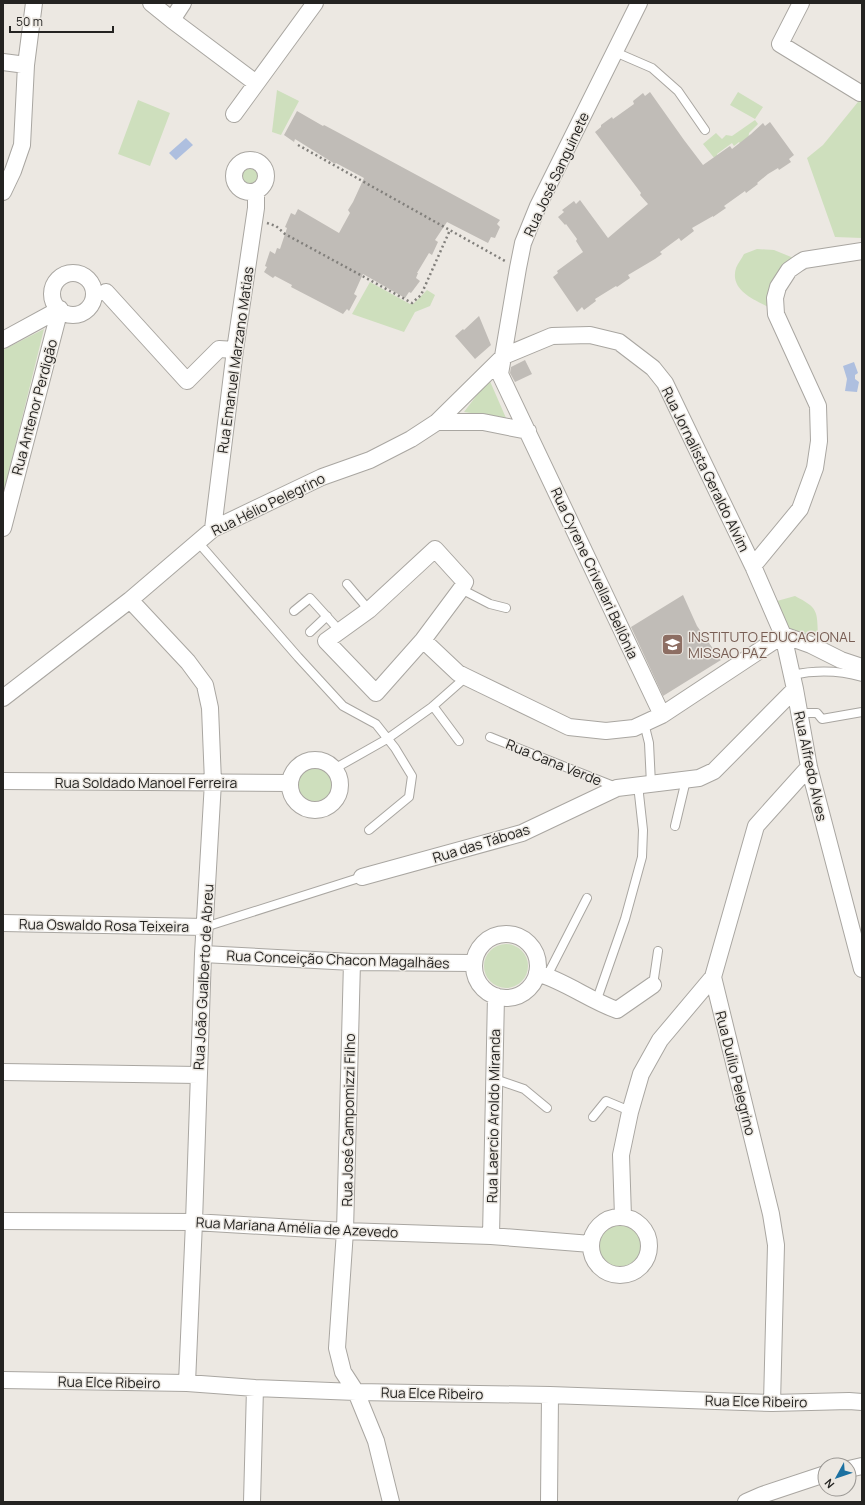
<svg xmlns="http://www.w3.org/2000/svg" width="865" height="1505" font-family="Manrope,sans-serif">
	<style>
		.green { fill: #cedfbd }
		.water { fill: #aebfdf }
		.building { fill: #c0bcb7 }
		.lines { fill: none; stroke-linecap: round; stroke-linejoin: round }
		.service-casing { stroke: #a9a6a1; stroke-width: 10 }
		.minor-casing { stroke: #a9a6a1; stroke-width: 18 }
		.path { stroke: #817f7b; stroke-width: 2.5; stroke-dasharray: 2 3; stroke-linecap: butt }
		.service { stroke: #fff; stroke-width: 8 }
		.minor { stroke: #fff; stroke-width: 16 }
		.labels { text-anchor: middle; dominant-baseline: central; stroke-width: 3; stroke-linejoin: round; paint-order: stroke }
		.street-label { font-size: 14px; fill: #242321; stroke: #ece8e2 }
		.education-label { font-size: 14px; fill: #785e54; stroke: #ece8e2; text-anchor: start }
	</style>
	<rect width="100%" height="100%" fill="#ece8e2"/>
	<path class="green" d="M 277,90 L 299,101 L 281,135 L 272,132 Z
		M 738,92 L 763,107 L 755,119 L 730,105 Z
		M 862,97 L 862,238 L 835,237 L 807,158 L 823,145 Z
		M 138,100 L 170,113 L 150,166 L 118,154 Z
		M 755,120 L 758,124 L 749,133 L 747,152 L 739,142 L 734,146 L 732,143 L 717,154 L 718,157 L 715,159 L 703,144 L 716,133 L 722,139 L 726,135 L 732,136 Z
		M238 175a12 12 0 1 1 24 0a12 12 0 1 1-24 0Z
		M 757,249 L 774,250 L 796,259 L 772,309 C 756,300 729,291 736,268 C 738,263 742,258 744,254 Z
		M 370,282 L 410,304 L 413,304 L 427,290 L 435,295 L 430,306 L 415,312 L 404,332 L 352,314 Z
		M 44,329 L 3,495 L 3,350 Z
		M 489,379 L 506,418 L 464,412 Z
		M 795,596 C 818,608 817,610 818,635 L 788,630 L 777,601 Z
		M295 785a20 20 0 1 1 40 0a20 20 0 1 1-40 0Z
		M484 966a22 22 0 1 1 44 0a22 22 0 1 1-44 0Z
		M599 1246a22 22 0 1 1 44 0a22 22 0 1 1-44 0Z"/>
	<path class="water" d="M 186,138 L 193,145 L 176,160 L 169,153 Z
		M 854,362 L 858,373 L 855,375 L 855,379 L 859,382 L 857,392 L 845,391 L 847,379 L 843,366 Z"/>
	<path class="building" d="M 650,92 L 684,140 L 703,165 L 730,146 L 732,149 L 751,134 L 763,123 L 765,126 L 770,122 L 794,155 L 789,159 L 791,162 L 779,170 L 778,168 L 768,174 L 757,183 L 758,184 L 746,193 L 745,191 L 724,206 L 726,208 L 713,217 L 713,216 L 692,228 L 694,231 L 681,241 L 679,238 L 660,252 L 662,254 L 655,259 L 628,275 L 630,278 L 617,287 L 616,286 L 595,299 L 596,301 L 584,310 L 582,307 L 577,312 L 553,277 L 558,273 L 557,271 L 583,252 L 576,241 L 577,239 L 566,224 L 565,225 L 558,217 L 564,212 L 562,210 L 574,201 L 576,204 L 580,200 L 608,238 L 648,204 L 640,195 L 641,193 L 595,132 L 601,127 L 601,125 L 612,117 L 613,119 L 634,104 L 633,101 L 643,93 L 645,96 Z
		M 297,111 L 323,126 L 324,125 L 339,133 L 500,220 L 497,224 L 500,227 L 495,238 L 491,237 L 488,243 L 447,222 L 435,240 L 438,242 L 432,255 L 429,253 L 417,273 L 418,273 L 416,278 L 420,281 L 411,293 L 409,292 L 405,298 L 363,274 L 354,294 L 357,296 L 349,311 L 347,309 L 343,314 L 291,287 L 292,285 L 275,276 L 273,278 L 264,272 L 267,267 L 265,266 L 270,251 L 275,254 L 277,248 L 280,249 L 287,228 L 285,227 L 291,213 L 295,215 L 298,209 L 339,233 L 350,213 L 348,210 L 353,202 L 364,178 L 336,163 L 335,164 L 295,139 L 294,142 L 284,135 Z
		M 479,316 L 491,345 L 475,359 L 455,336 L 463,329 L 464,330 Z
		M 525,360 L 532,374 L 515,382 L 510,373 L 511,367 Z
		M 683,595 L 697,626 L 721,660 L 663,696 L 631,627 Z"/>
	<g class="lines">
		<defs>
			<path id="service" d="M 615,52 L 652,68 L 678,91 L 705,130
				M 197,541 L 298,657 L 343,706 L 376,724 L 395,748 L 412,776 L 409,797 L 369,830
				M 347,584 L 369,610
				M 461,589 L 490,604 L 506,608
				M 294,611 L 310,598 L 339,630
				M 310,632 L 327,616
				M 792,675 C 816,670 838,670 862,677
				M 433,706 L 459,741
				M 800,713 L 817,713 L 822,719 L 862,712
				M 644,723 L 649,743 L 651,784
				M 490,737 L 616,787
				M 334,769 L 387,739 L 432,707 L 466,677
				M 675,826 L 686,780
				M 205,927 L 362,877
				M 547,976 L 587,898
				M 653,985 L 658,951
				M 596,1002 L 625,919 L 642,857 L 643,830 L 638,785
				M 495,1079 L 524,1089 L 547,1108
				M 593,1117 L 606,1101 L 630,1111"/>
			<path id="minor" d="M 151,3 L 172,20 L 256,83
				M 639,3 L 538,206 L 523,243 L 518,268 L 500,374 L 662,715
				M 801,3 L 780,44 L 860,93
				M 172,20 L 183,3
				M 3,62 L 26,65
				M 234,114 L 315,3
				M234 176a16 16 0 1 1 32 0a16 16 0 1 1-32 0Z
				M 3,192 L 13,171 L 22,145 L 26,65 L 34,3
				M52 294a21 21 0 1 1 42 0a21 21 0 1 1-42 0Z
				M 106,292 L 187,381 L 219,349 L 235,350
				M 3,340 L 60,309
				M 437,422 L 483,422 L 528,431
				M 3,528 L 60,309
				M 213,529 L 235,350 L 256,208 L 256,191
				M 435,549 L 465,582 L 461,589 L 423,640 L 376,693 L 326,641 L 369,610 Z
				M 753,566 L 800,509 L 815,468 L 819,441 L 818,406 L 776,314 L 775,298 L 778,287 L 789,270 L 799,263 L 804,260 L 862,251
				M 130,600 L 188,662 L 205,685 L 210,708 L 213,782 L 203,954 L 194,1222 L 187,1383
				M 423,640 L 458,673 L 466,677 L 569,727 L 606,731 L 634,728 L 662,715 L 783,635 L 811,645 L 841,660 L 862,667
				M 3,698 L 130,600 L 213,529 L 322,477 L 370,460 L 411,439 L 437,422 L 504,356 L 552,336 L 590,335 L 619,342 L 653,368 L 665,383 L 753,566 L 783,635 L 795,689 L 809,767 L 862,969
				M290 785a25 25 0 1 1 50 0a25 25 0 1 1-50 0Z
				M 3,781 L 290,783
				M 362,877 L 522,833 L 617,788 L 699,778 L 714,771 L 795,689
				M 3,923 L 205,927
				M474 966a32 32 0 1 1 64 0a32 32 0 1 1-64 0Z
				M 203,954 L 352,962 L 474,963
				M 352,962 L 345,1231 L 337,1348 L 343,1372 L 356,1392 L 376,1441 L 391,1502
				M 537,973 C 565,981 589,1000 617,1010 L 653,985
				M 3,1072 L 198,1075
				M591 1246a29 29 0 1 1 58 0a29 29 0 1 1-58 0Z
				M 623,1217 L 621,1155 L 630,1112 L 641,1074 L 660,1040 L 713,977
				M 3,1221 L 194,1222 L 345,1231 L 491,1236 L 591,1244
				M 491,1236 L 496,996
				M 3,1380 L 187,1383 L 255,1388 L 356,1392 L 550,1395 L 772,1403 L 849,1401 L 862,1402
				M 772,1403 L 776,1245 L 771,1214 L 713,977 L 756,826 L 809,767
				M 849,1469 L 862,1466
				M 252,1502 L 255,1388
				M 549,1502 L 550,1395
				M 746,1502 L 762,1495 L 825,1474"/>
		</defs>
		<use href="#service" class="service-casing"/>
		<use href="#minor" class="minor-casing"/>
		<path class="path" d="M 298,145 L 505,261
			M 267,223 L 276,226 L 285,234 L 412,303 L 421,295 L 450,230"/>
		<use href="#service" class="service"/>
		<use href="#minor" class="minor"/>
	</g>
	<defs>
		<symbol id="school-square" viewBox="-11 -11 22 22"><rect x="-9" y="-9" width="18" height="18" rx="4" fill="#8d6e63" stroke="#ece8e2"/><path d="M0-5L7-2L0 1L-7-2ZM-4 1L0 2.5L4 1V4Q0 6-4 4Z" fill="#fff"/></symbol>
	</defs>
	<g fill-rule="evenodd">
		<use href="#school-square" x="660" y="632" width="25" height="25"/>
	</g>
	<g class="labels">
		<g class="street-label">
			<text transform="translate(556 174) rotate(-65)">Rua José Sanguinete</text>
			<text transform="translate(235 360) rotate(-82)">Rua Emanuel Marzano Matias</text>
			<text transform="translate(34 407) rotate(-75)">Rua Antenor Perdigão</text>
			<text transform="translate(706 469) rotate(64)">Rua Jornalista Geraldo Alvim</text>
			<text transform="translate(268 504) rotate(-26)">Rua Hélio Pelegrino</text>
			<text transform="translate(595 573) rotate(65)">Rua Cyrene Crivellari Bellônia</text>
			<text transform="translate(554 762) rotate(22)">Rua Cana Verde</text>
			<text transform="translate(811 766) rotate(78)">Rua Alfredo Alves</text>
			<text x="146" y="782">Rua Soldado Manoel Ferreira</text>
			<text transform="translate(481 843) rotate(-17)">Rua das Táboas</text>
			<text transform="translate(104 925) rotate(1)">Rua Oswaldo Rosa Teixeira</text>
			<text transform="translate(338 959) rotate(2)">Rua Conceição Chacon Magalhães</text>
			<text transform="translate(203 977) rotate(-87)">Rua João Gualberto de Abreu</text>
			<text transform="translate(736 1073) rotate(76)">Rua Duílio Pelegrino</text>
			<text transform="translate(493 1116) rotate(-89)">Rua Laercio Aroldo Miranda</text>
			<text transform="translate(348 1120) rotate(-89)">Rua José Campomizzi Filho</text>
			<text transform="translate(297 1227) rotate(3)">Rua Mariana Amélia de Azevedo</text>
			<text transform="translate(109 1382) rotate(1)">Rua Elce Ribeiro</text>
			<text transform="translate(432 1393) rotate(1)">Rua Elce Ribeiro</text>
			<text transform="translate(756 1401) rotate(1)">Rua Elce Ribeiro</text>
		</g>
		<g class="education-label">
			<text x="688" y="636">INSTITUTO EDUCACIONAL<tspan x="688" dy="16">MISSAO PAZ</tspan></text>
		</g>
	</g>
	<rect width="865" height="1505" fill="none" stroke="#242321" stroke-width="8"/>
	<g transform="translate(837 1477) rotate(230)"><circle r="19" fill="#ece8e2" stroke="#9c9995"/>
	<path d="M0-3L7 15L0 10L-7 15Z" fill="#1c71a1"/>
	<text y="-6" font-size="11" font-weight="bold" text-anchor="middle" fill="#242321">N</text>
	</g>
	<path d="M10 26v6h103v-6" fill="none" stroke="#242321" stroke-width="2"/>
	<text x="16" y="26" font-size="12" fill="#242321" stroke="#ece8e2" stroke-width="3" paint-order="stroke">50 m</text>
</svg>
